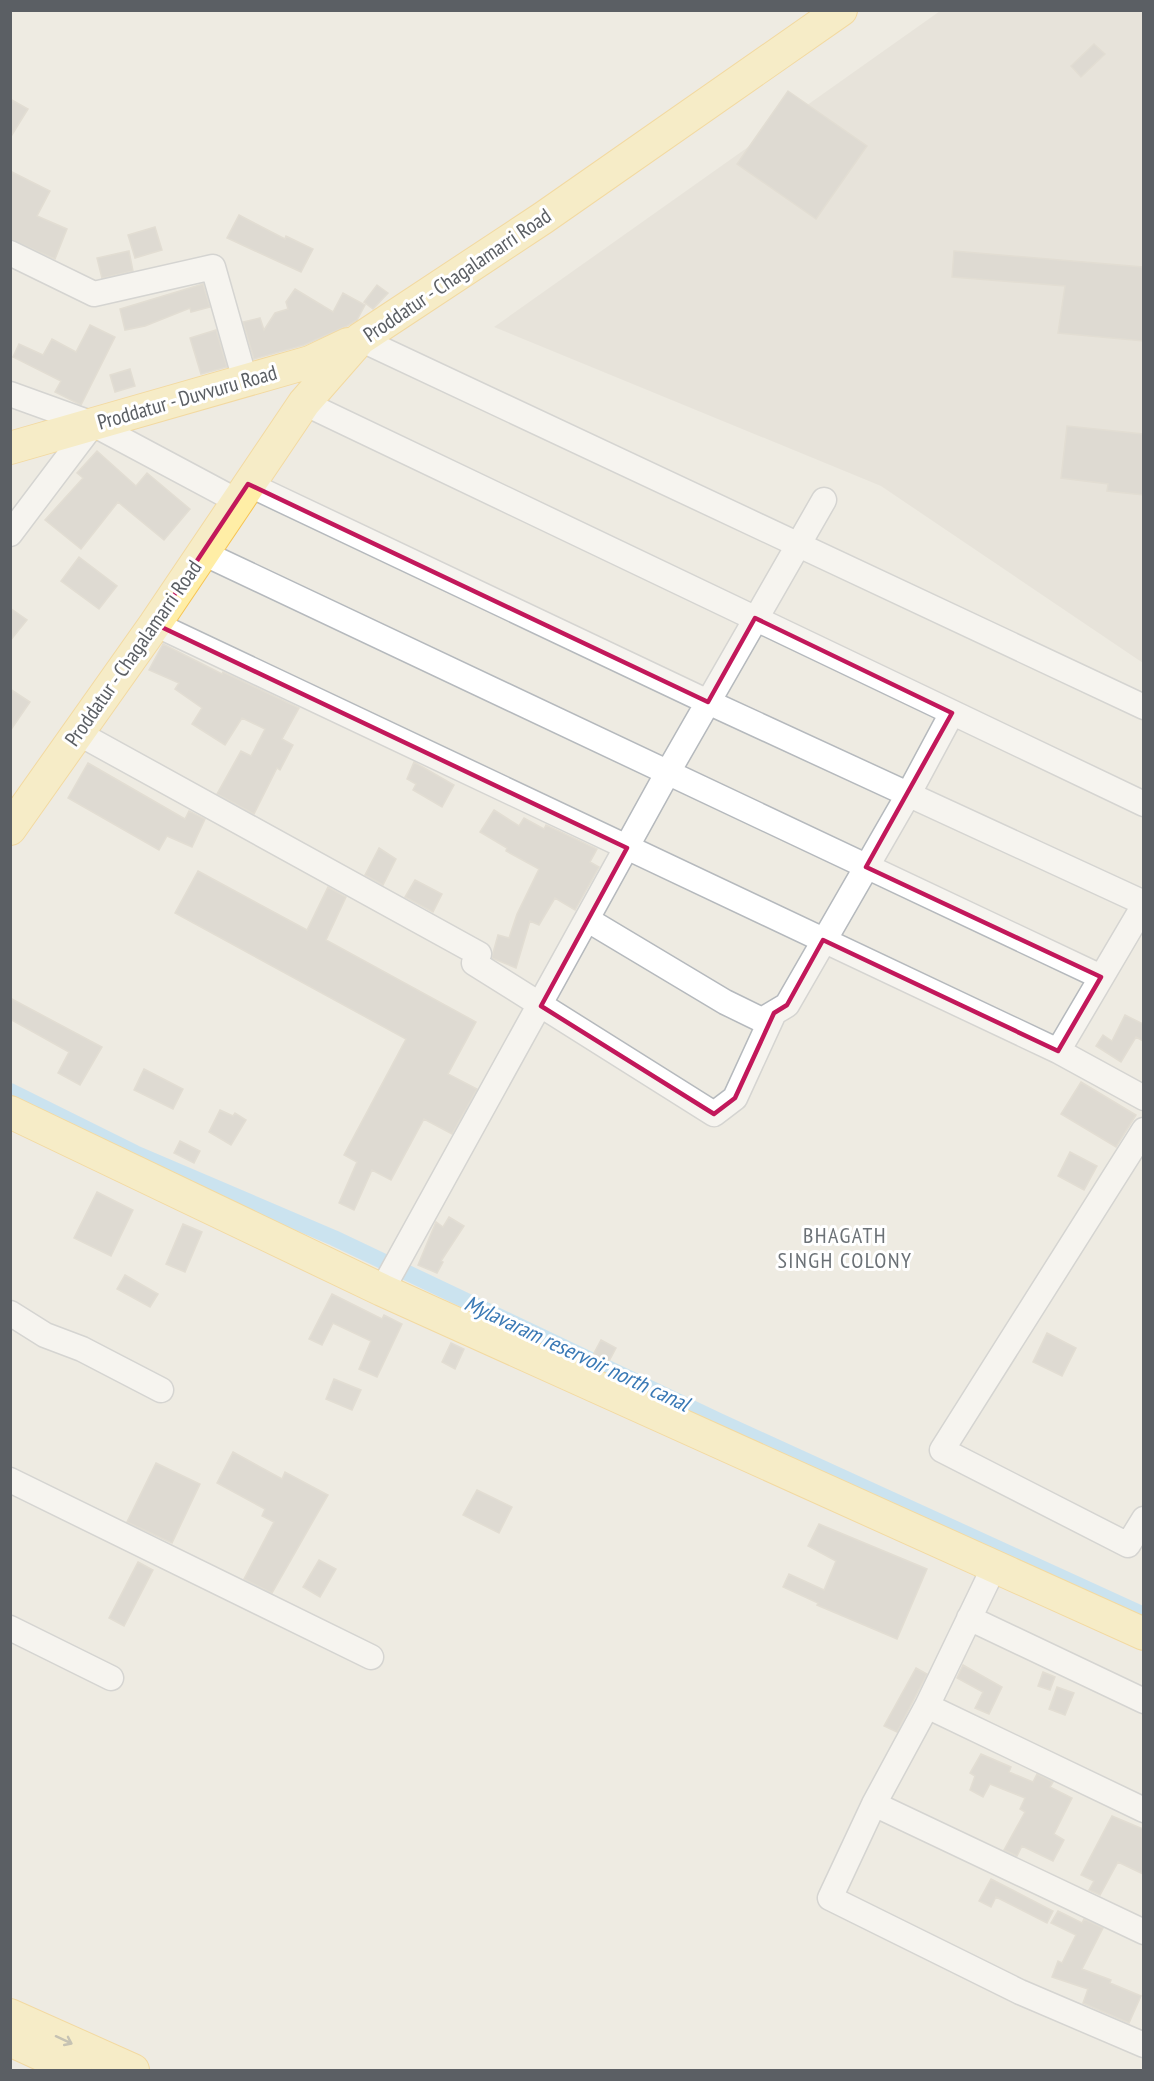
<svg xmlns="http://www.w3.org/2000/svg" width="1154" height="2081" font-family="'PT Sans Narrow',sans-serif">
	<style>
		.education { fill: #dedad1 }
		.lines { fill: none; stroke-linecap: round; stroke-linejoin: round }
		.canal { stroke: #a1d9ff; stroke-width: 16 }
		.building { fill: #c9c6bf; stroke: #d3cdc0; stroke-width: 1.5 }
		.minor-casing { stroke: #b5b9bd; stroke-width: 27 }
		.major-casing { stroke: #f7c453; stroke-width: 34 }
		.minor { stroke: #fff; stroke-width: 24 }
		.major { stroke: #ffeea6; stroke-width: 32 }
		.oneway { stroke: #94917b }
		.marked { fill: none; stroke: #c2185b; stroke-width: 4.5; stroke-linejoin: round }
		.labels { text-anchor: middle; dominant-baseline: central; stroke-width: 6; stroke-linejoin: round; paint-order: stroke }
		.street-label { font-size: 21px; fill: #5b5f64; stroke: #fff }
		.neighbourhood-label { font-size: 22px; letter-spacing: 1.5px; fill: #6b7176; stroke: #fff }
		.water-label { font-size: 22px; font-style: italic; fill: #3a79b5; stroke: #fff }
	</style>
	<rect width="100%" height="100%" fill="#eeebe2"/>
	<path class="education" d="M 940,11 L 1143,11 L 1143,663 L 881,486 L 494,327 Z"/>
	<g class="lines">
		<path class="canal" d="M 10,1091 L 135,1153 L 334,1238 L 719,1421 L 1144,1615"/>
	</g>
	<path class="building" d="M 1094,44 L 1105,54 L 1081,77 L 1071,66 Z
		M 788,91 L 867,146 L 816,219 L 737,164 Z
		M 10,99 L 28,109 L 10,138 Z
		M 10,171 L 50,191 L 37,216 L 67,229 L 55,259 L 10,239 Z
		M 239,215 L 285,239 L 286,236 L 313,249 L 301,272 L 227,238 Z
		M 155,227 L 162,250 L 135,258 L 128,235 Z
		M 129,251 L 133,271 L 102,278 L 97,258 Z
		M 954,251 L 1143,267 L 1143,341 L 1058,333 L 1065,286 L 952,277 Z
		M 203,284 L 210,307 L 191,312 L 190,308 L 145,326 L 125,330 L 120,309 Z
		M 377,285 L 388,293 L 373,309 L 364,302 Z
		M 295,289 L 333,312 L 343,293 L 365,305 L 357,320 L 347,326 L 304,345 L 254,359 L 243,322 L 260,318 L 264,330 L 275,313 L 288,309 L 286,302 Z
		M 90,325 L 115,337 L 81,405 L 55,392 L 61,381 L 13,357 L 19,344 L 43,355 L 52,339 L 76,352 Z
		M 216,330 L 227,367 L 201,374 L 190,338 Z
		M 130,369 L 135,386 L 115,392 L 110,375 Z
		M 1067,426 L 1143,434 L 1143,495 L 1107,491 L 1108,484 L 1061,478 Z
		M 97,451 L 136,486 L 147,473 L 190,509 L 164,540 L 118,502 L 81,549 L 45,520 L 83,478 L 77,473 Z
		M 79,557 L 117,586 L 99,609 L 61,581 Z
		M 10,608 L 27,620 L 10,641 Z
		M 163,644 L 222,674 L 223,672 L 299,708 L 282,739 L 293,745 L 280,770 L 277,768 L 254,814 L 217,794 L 241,751 L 251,756 L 265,729 L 242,718 L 225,745 L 192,724 L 202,708 L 175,689 L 179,683 L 149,670 Z
		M 10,689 L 30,702 L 10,731 Z
		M 414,762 L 454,785 L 442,807 L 413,790 L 416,784 L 407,779 Z
		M 88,763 L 185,819 L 189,811 L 205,819 L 192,847 L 167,836 L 159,850 L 68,798 Z
		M 494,810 L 519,826 L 524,818 L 544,829 L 546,825 L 597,849 L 590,862 L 599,867 L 575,910 L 555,898 L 539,925 L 530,921 L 516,968 L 492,958 L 493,953 L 498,935 L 509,938 L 517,914 L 539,869 L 506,851 L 507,848 L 480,832 Z
		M 379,848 L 396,859 L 383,885 L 365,875 Z
		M 198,871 L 307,930 L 328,887 L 346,897 L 326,940 L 476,1022 L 448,1074 L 477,1089 L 452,1134 L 424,1119 L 391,1180 L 372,1170 L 354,1210 L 339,1203 L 357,1162 L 344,1155 L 406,1039 L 175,913 Z
		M 415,880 L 442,894 L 433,912 L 405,897 Z
		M 10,998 L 102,1047 L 80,1085 L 58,1073 L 69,1052 L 10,1019 Z
		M 1125,1015 L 1143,1024 L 1143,1041 L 1136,1037 L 1121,1062 L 1096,1046 L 1103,1035 L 1112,1041 Z
		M 144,1069 L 183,1089 L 173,1109 L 134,1090 Z
		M 1081,1082 L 1136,1115 L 1116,1147 L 1061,1114 Z
		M 220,1110 L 233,1116 L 235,1113 L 246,1120 L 231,1145 L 209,1132 Z
		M 180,1141 L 200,1151 L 194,1163 L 174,1153 Z
		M 1070,1152 L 1097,1166 L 1084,1190 L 1058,1176 Z
		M 97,1192 L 133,1210 L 111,1256 L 74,1238 Z
		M 449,1217 L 464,1226 L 441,1261 L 443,1262 L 437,1273 L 418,1265 L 436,1222 L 443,1227 Z
		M 183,1224 L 202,1232 L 185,1272 L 166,1264 Z
		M 125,1275 L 158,1294 L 150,1307 L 117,1289 Z
		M 332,1294 L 382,1319 L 384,1315 L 402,1324 L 377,1377 L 359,1369 L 371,1341 L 333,1323 L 322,1345 L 309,1339 Z
		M 1047,1333 L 1076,1348 L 1062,1376 L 1033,1362 Z
		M 601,1340 L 616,1348 L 608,1363 L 593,1355 Z
		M 451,1343 L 464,1349 L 455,1369 L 442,1362 Z
		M 334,1379 L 361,1390 L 352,1410 L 326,1399 Z
		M 233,1452 L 282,1479 L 285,1472 L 328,1495 L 272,1593 L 244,1579 L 274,1522 L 262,1516 L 265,1509 L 217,1483 Z
		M 156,1463 L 200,1484 L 172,1543 L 127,1522 Z
		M 477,1490 L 512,1507 L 499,1533 L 463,1515 Z
		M 819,1524 L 927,1569 L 897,1639 L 817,1605 L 818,1603 L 783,1587 L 789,1574 L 824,1590 L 836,1561 L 808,1546 Z
		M 319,1560 L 336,1569 L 320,1597 L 303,1587 Z
		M 138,1562 L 153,1570 L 124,1626 L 109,1618 Z
		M 963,1665 L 1002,1687 L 989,1714 L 975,1708 L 983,1692 L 957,1678 Z
		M 916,1668 L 927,1674 L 897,1732 L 884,1726 Z
		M 1043,1672 L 1055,1677 L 1050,1690 L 1038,1686 Z
		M 1057,1687 L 1074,1693 L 1065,1715 L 1049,1709 Z
		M 981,1754 L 1011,1767 L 1009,1772 L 1033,1782 L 1037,1774 L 1053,1782 L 1050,1787 L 1072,1798 L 1054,1834 L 1064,1840 L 1053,1861 L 1022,1846 L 1017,1856 L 1004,1850 L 1025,1812 L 1020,1809 L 1025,1798 L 990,1784 L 983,1797 L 970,1790 L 975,1776 L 970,1773 Z
		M 1112,1816 L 1143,1829 L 1143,1874 L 1118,1862 L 1100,1895 L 1089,1890 L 1094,1881 L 1081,1875 Z
		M 991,1879 L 1053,1911 L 1047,1923 L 996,1897 L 991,1907 L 979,1901 Z
		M 1058,1911 L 1082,1923 L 1084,1919 L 1103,1928 L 1082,1969 L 1111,1980 L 1110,1983 L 1141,1996 L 1129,2023 L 1083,2003 L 1088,1989 L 1052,1977 L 1058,1961 L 1062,1963 L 1076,1935 L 1051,1923 Z"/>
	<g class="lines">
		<defs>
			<path id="minor" d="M 10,253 L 94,294 L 213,267 L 245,380
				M 360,339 L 1144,707
				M 10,394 L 93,424 L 239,502
				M 304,403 L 1144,804
				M 248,484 L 708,702 L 1144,903
				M 10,534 L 93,424
				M 203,553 L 1101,977
				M 155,624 L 1058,1051 L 1144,1098
				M 78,733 L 479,954
				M 588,920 L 725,1002 L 762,1020 L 787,1005 L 908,795 L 952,713
				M 474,963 L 714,1114 L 735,1098 L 774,1013
				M 1058,1051 L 1144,905
				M 1144,1130 L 942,1450 L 1128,1545 L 1144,1519
				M 382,1290 L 668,772 L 824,500
				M 10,1313 L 45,1335 L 82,1349 L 161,1390
				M 10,1480 L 371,1657
				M 994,1567 L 927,1706 L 874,1804 L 830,1898 L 1020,1992 L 1144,2045
				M 969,1618 L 1144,1701
				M 10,1628 L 111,1678
				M 927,1706 L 1144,1810
				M 874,1804 L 1144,1932"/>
			<path id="major" d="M 10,448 L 310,362 L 348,344
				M 10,829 L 155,624 L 304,403 L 360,339 L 543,218 L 841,10
				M 10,1112 L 382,1290 L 1144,1634
				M 10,2015 L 133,2070
				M 10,2040 L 75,2070"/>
		</defs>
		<use href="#minor" class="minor-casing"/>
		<use href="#major" class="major-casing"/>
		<use href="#minor" class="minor"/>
		<use href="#major" class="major"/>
	</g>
	<defs><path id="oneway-shaft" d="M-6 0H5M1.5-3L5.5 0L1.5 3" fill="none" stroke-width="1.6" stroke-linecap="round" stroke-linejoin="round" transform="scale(1.5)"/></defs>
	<use class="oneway" href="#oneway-shaft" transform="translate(64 2040) rotate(25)"/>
	<path d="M0 0H1154V2081H0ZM 248,484 L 708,702 L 755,618 L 952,713 L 866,867 L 1101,977 L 1058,1051 L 823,940 L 787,1005 L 774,1013 L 735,1098 L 714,1114 L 541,1006 L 627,848 L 155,624 Z" fill="#eeebe2" fill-opacity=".55" fill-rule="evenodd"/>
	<path class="marked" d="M 248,484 L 708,702 L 755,618 L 952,713 L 866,867 L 1101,977 L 1058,1051 L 823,940 L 787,1005 L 774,1013 L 735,1098 L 714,1114 L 541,1006 L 627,848 L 155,624 Z"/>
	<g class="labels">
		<g class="street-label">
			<text transform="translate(457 275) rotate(-34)">Proddatur - Chagalamarri Road</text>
			<text transform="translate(187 397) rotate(-16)">Proddatur - Duvvuru Road</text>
			<text transform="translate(133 653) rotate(-55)">Proddatur - Chagalamarri Road</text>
		</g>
		<g class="neighbourhood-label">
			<text x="845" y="1235">BHAGATH<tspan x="845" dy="25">SINGH COLONY</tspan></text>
		</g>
		<g class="water-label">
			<text transform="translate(577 1353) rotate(25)">Mylavaram reservoir north canal</text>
		</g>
	</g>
	<rect width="1154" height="2081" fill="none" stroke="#5b5f64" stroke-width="24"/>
</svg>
